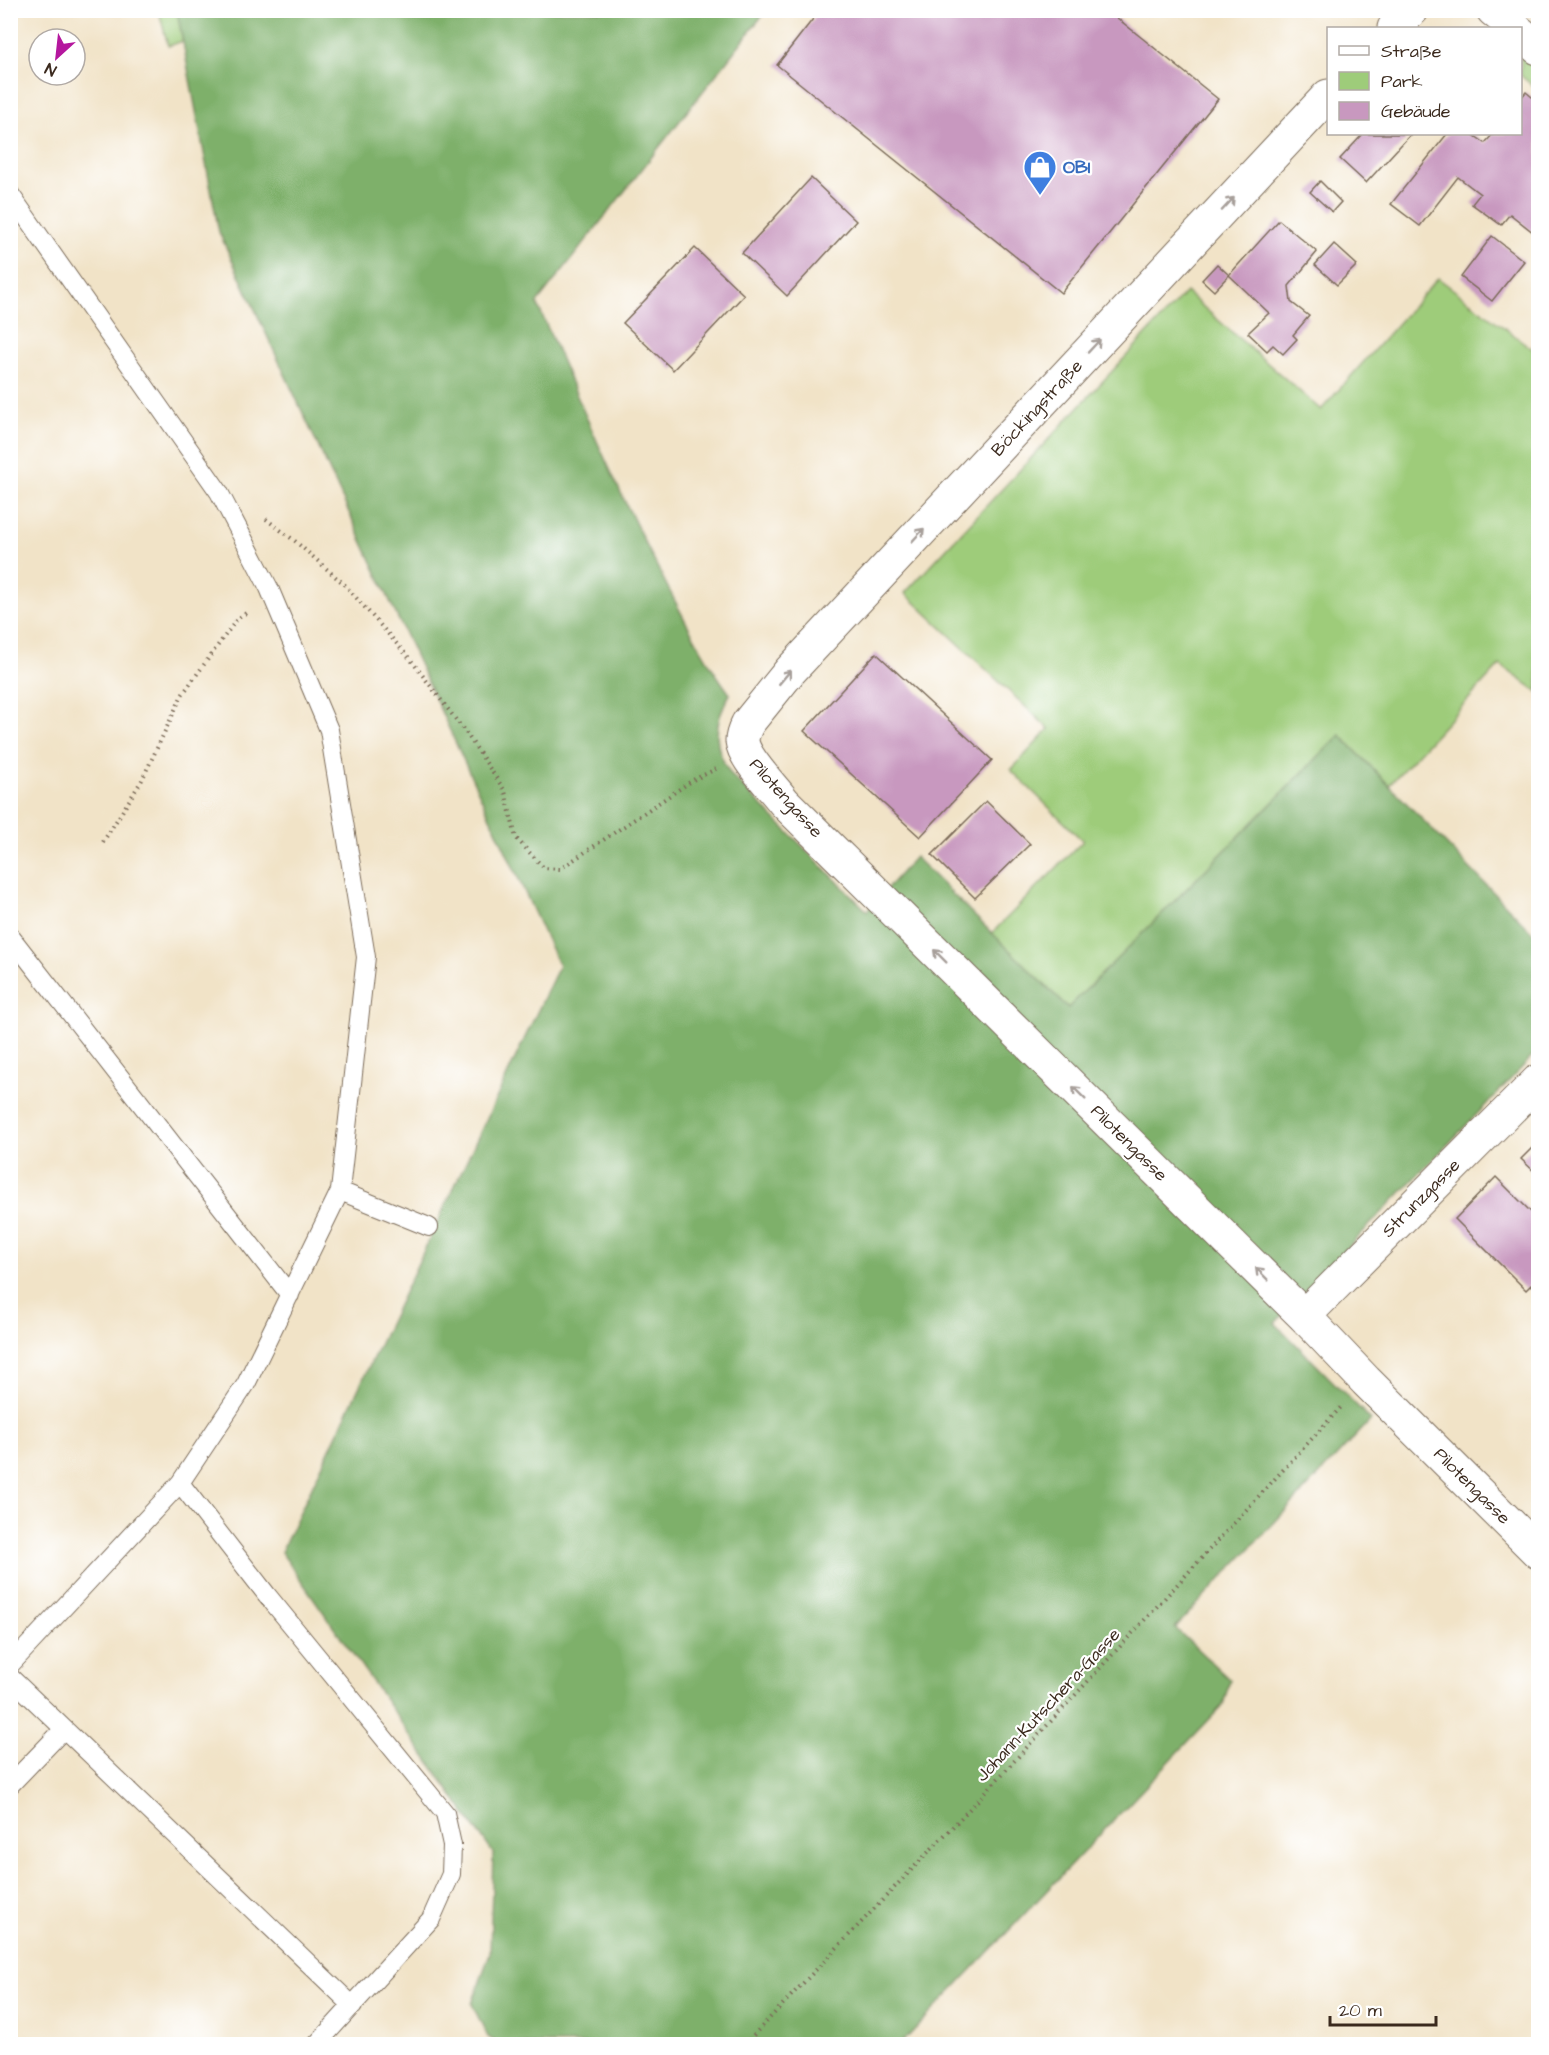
<svg xmlns="http://www.w3.org/2000/svg" width="1549" height="2055" font-family="'Architects Daughter',sans-serif">
	<style>
		.green { fill: #9ecc7a; stroke: #6c7b4c; stroke-width: 1.5 }
		.forest { fill: #7eb06a; stroke: #5c6d44; stroke-width: 1.5 }
		.building { fill: #c898bf }
		.lines { fill: none; stroke-linecap: round; stroke-linejoin: round }
		.lane-casing { stroke: #7b6b59; stroke-width: 20 }
		.street-casing { stroke: #7b6b59; stroke-width: 35 }
		.primary-casing { stroke: #7b6b59; stroke-width: 35 }
		.path { stroke: #7b6b59; stroke-width: 4; stroke-dasharray: 1.5 4.5; stroke-linecap: butt }
		.lane { stroke: #fff; stroke-width: 18 }
		.street { stroke: #fff; stroke-width: 33 }
		.primary { stroke: #fff; stroke-width: 33 }
		.oneway { stroke: #a79f9a }
		.labels { text-anchor: middle; dominant-baseline: central; stroke-width: 4.5; stroke-linejoin: round; paint-order: stroke }
		.shop-label { font-size: 18px; font-weight: bold; fill: #366cbe; stroke: #fff; text-anchor: start }
		.street-label { font-size: 18px; fill: #3b2a1e; stroke: #fff }
	</style>
	<rect width="100%" height="100%" fill="#fff"/>
	<filter id="ink" filterUnits="userSpaceOnUse"><feTurbulence type="fractalNoise" baseFrequency=".0167" numOctaves="2"/><feDisplacementMap in="SourceGraphic" scale="12" xChannelSelector="R" yChannelSelector="G"/><feConvolveMatrix kernelMatrix="1 2 1 2 8 2 1 2 1" color-interpolation-filters="sRGB"/></filter>
	<filter id="wash" filterUnits="userSpaceOnUse"><feTurbulence type="fractalNoise" baseFrequency=".008" numOctaves="4" result="noise"/><feDisplacementMap in="SourceGraphic" scale="24" xChannelSelector="R" yChannelSelector="G"/><feGaussianBlur stdDeviation="1.35" result="paint"/><feColorMatrix in="noise" values="0 0 0 0 0 0 0 0 0 0 0 0 0 0 0 0 0 1.4 0 .05"/><feComposite in="paint" operator="in"/></filter>
	<g filter="url(#wash)">
		<rect width="100%" height="100%" fill="#f1e3c7"/>
		<path class="green" d="M 159,11 L 177,11 L 183,41 L 168,46 Z
			M 1521,55 L 1538,70 L 1538,90 L 1521,76 Z
			M 1438,278 L 1538,353 L 1538,692 L 1500,665 L 1389,785 L 1340,735 L 1068,1008 L 992,933 L 1083,841 L 1011,770 L 1049,729 L 905,593 L 1186,292 L 1321,410 Z"/>
		<path class="forest" d="M 177,11 L 766,11 L 537,303 C 577,397 617,490 664,580 C 684,618 704,659 730,694 C 713,723 712,748 732,776 L 867,911 L 915,857 L 1068,1008 L 1340,735 L 1538,938 L 1538,1051 L 1275,1323 L 1371,1420 L 1175,1628 L 1230,1680 L 1223,1705 L 901,2044 L 499,2044 L 488,2037 L 472,2004 L 490,1953 L 493,1853 L 281,1552 L 559,966 L 219,232 Z"/>
		<g id="blocks">
			<path class="building" d="M 820,10 L 1107,10 L 1218,99 L 1061,293 L 777,65 Z
				M 1526,92 L 1538,102 L 1538,228 L 1534,233 L 1510,214 L 1501,225 L 1472,204 L 1480,194 L 1458,177 L 1420,226 L 1391,204 L 1447,134 L 1472,134 L 1485,143 L 1493,134 L 1520,134 L 1520,99 Z
				M 1363,134 L 1411,134 L 1366,183 L 1340,159 Z
				M 811,178 L 856,221 L 787,296 L 742,253 Z
				M 1320,181 L 1341,202 L 1332,212 L 1310,192 Z
				M 1279,220 L 1317,252 L 1289,286 L 1291,302 L 1309,316 L 1293,335 L 1297,339 L 1283,354 L 1273,345 L 1267,351 L 1248,333 L 1269,313 L 1229,275 Z
				M 1492,236 L 1524,261 L 1492,301 L 1461,277 Z
				M 1334,244 L 1357,265 L 1337,285 L 1315,265 Z
				M 695,248 L 744,295 L 673,370 L 623,323 Z
				M 1217,264 L 1229,275 L 1214,291 L 1202,280 Z
				M 876,653 L 992,760 L 920,837 L 804,731 Z
				M 986,801 L 1030,844 L 975,898 L 932,855 Z
				M 1538,1142 L 1538,1175 L 1521,1159 Z
				M 1496,1177 L 1538,1219 L 1538,1278 L 1526,1290 L 1455,1219 Z"/>
		</g>
	</g>
	<g filter="url(#ink)">
		<use href="#blocks" fill-opacity="0" stroke="#7b6b59" stroke-width="1.5"/>
		<g class="lines">
			<defs>
				<path id="lane" d="M 10,194 L 219,492 L 269,588 L 329,730 L 366,957 L 340,1191 L 246,1384 L 180,1483 L 10,1665
					M 10,936 L 290,1295
					M 340,1191 L 429,1227
					M 180,1483 L 267,1595 L 445,1813 L 452,1845 L 451,1874 L 431,1919 L 317,2044
					M 10,1677 L 353,2006
					M 10,1785 L 64,1729"/>
				<path id="street" d="M 1394,28 L 1412,10
					M 1328,96 L 790,671 L 748,723 C 745,729 742,734 742,741 C 744,759 773,787 784,802 L 1304,1316 L 1366,1381 L 1538,1552
					M 1304,1316 L 1538,1081"/>
				<path id="primary" d="M 1493,10 L 1515,28
					M 1520,33 L 1538,48"/>
			</defs>
			<use href="#lane" class="lane-casing"/>
			<use href="#street" class="street-casing"/>
			<use href="#primary" class="primary-casing"/>
			<path class="path" d="M 266,519 L 295,541 L 345,585 L 411,660 L 466,733 L 505,791 L 516,838 L 544,868 L 560,869 L 693,780 L 716,769
				M 103,842 L 142,780 L 182,695 L 237,619 L 249,611
				M 745,2044 L 981,1797 L 1343,1405"/>
			<use href="#lane" class="lane"/>
			<use href="#street" class="street"/>
			<use href="#primary" class="primary"/>
		</g>
		<defs><path id="oneway-shaft" d="M-6 0H5M1.5-3L5.5 0L1.5 3" fill="none" stroke-width="1.6" stroke-linecap="round" stroke-linejoin="round" transform="scale(1.5)"/></defs>
		<g class="oneway">
			<use href="#oneway-shaft" transform="translate(1228 204) rotate(-47)"/>
			<use href="#oneway-shaft" transform="translate(1094 346) rotate(-47)"/>
			<use href="#oneway-shaft" transform="translate(918 535) rotate(-47)"/>
			<use href="#oneway-shaft" transform="translate(785 677) rotate(-50)"/>
			<use href="#oneway-shaft" transform="translate(940 956) rotate(-135)"/>
			<use href="#oneway-shaft" transform="translate(1079 1093) rotate(-135)"/>
			<use href="#oneway-shaft" transform="translate(1262 1274) rotate(-135)"/>
		</g>
	</g>
	<defs>
		<symbol id="shop-pin" viewBox="-11 -11 22 30"><path d="M0 17L-7.5 6A9.5 9.5 0 1 1 7.5 6Z" fill="#3f7fe0" stroke="#fff"/><path d="M-5-2.5h2.3a2.7 3.5 0 0 1 5.4 0H5L5.5 6h-11ZM-1.5-2.5h3a1.5 2.3 0 0 0-3 0Z" fill="#fff"/></symbol>
	</defs>
	<g fill-rule="evenodd">
		<use href="#shop-pin" x="1021" y="148" width="38" height="52"/>
	</g>
	<g class="labels">
		<g class="shop-label">
			<text x="1063" y="167">OBI</text>
		</g>
		<g class="street-label">
			<text transform="translate(1037 408) rotate(-47)">Böckingstraße</text>
			<text transform="translate(786 798) rotate(48)">Pilotengasse</text>
			<text transform="translate(1129 1143) rotate(45)">Pilotengasse</text>
			<text transform="translate(1421 1198) rotate(-45)">Strunzgasse</text>
			<text transform="translate(1472 1486) rotate(45)">Pilotengasse</text>
			<text transform="translate(1048 1705) rotate(-47)">Johann-Kutschera-Gasse</text>
		</g>
	</g>
	<rect width="1549" height="2055" fill="none" stroke="#fff" stroke-width="36"/>
	<rect x="1327" y="27" width="195" height="108" fill="#ffffff" stroke="#b1aaa5" stroke-width="1.5"/>
	<rect x="1339" y="46" width="30" height="9" fill="#ffffff" stroke="#b1aaa5" stroke-width="1.5"/>
	<text x="1381" y="57" font-size="18" fill="#3b2a1e">Straße</text>
	<rect x="1339" y="72" width="30" height="18" fill="#9ecc7a" stroke="#b1aaa5" stroke-width="1.5"/>
	<text x="1381" y="87" font-size="18" fill="#3b2a1e">Park</text>
	<rect x="1339" y="102" width="30" height="18" fill="#c898bf" stroke="#b1aaa5" stroke-width="1.5"/>
	<text x="1381" y="117" font-size="18" fill="#3b2a1e">Gebäude</text>
	<g transform="translate(57 57) rotate(207)"><circle r="28" fill="#ffffff" stroke="#b1aaa5" stroke-width="1.5"/>
	<path d="M0-4.5L10 22L0 15L-10 22Z" fill="#b5179e"/>
	<text y="-9" font-size="16" font-weight="bold" text-anchor="middle" fill="#3b2a1e">N</text>
	</g>
	<path d="M1330 2016v9h106v-9" fill="none" stroke="#3b2a1e" stroke-width="3"/>
	<text x="1339" y="2016" font-size="18" fill="#3b2a1e" stroke="#ffffff" stroke-width="4.5" paint-order="stroke">20 m</text>
</svg>
